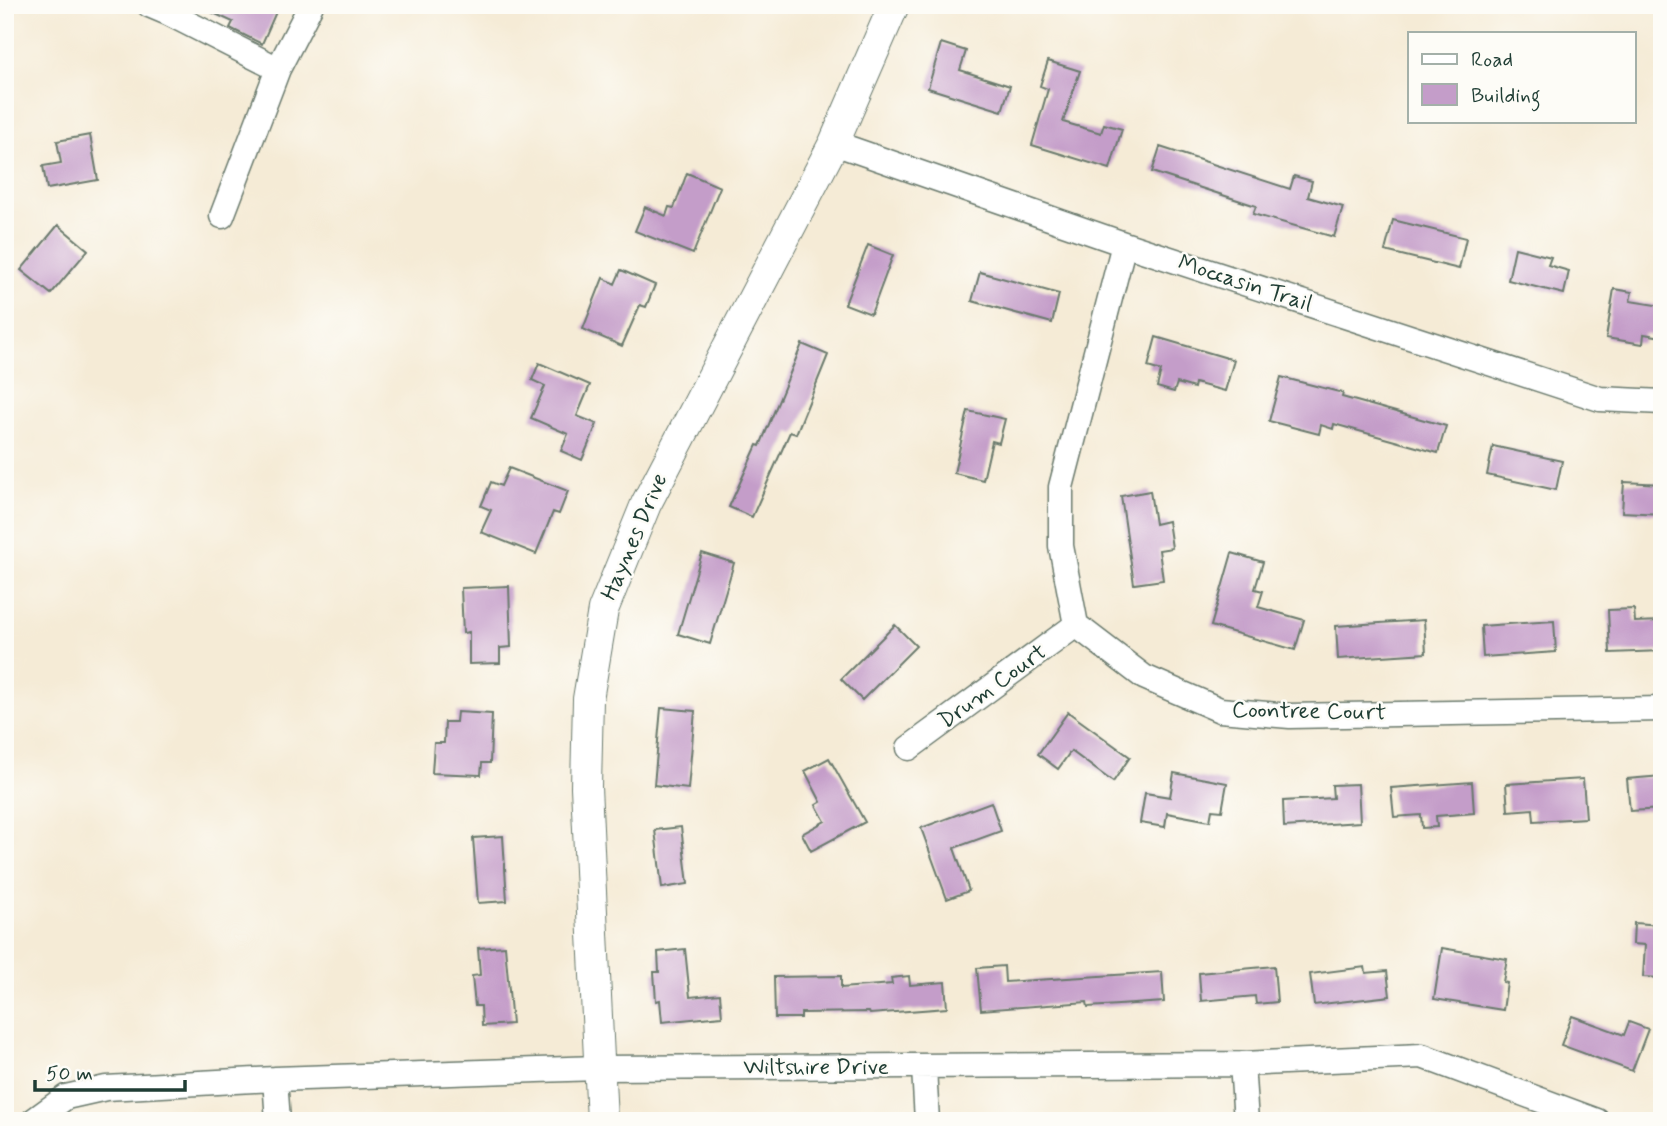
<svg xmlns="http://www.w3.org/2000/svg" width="1667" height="1126" font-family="Mynerve,sans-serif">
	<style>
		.building { fill: #c49dc9 }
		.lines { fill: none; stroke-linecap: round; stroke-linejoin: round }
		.minor-casing { stroke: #6a7a6d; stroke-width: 27 }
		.tertiary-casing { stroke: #6a7a6d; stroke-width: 32 }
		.minor { stroke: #fff; stroke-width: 24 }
		.tertiary { stroke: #fff; stroke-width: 30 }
		.labels { text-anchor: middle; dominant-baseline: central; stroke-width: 5; stroke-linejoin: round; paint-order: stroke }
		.street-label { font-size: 23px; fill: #1f3d34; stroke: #fdfcf7 }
	</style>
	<rect width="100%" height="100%" fill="#fdfcf7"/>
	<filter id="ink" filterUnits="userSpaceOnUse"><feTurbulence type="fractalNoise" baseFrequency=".0143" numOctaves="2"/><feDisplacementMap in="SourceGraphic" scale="14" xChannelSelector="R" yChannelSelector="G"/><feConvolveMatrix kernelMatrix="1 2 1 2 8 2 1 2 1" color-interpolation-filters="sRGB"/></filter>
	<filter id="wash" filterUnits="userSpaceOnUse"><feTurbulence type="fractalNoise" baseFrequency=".00686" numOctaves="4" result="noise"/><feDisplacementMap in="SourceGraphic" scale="28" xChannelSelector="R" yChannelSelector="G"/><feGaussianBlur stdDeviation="1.57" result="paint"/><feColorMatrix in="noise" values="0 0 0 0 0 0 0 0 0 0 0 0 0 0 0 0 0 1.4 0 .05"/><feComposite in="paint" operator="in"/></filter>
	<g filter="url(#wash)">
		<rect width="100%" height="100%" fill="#f5ebd6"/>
		<g id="blocks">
			<path class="building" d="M 196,5 L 279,5 L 262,44 L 230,28 L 233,22 Z
				M 941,43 L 966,51 L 960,70 L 1010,86 L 1002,111 L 928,88 Z
				M 1048,61 L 1080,71 L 1063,122 L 1101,133 L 1104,124 L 1122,129 L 1110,169 L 1032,145 L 1048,89 L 1040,86 Z
				M 90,135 L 98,180 L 47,189 L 43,166 L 61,163 L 57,141 Z
				M 1160,147 L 1290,189 L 1294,176 L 1312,181 L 1308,197 L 1343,207 L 1334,237 L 1253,214 L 1256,206 L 1152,172 Z
				M 687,173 L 720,187 L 693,254 L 635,231 L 645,207 L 666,216 L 669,207 L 674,208 Z
				M 1393,220 L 1466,238 L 1459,269 L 1385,251 Z
				M 58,225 L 88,250 L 51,294 L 21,270 Z
				M 868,245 L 893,255 L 871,314 L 845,304 Z
				M 1515,248 L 1551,257 L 1548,265 L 1569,271 L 1564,294 L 1508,280 Z
				M 621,270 L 655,285 L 646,307 L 640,305 L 622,346 L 583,329 L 603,278 L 615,284 Z
				M 980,272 L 1059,294 L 1052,323 L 972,301 Z
				M 1614,289 L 1632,292 L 1630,301 L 1662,306 L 1662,337 L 1644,334 L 1643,344 L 1606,338 Z
				M 1156,337 L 1234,360 L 1225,391 L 1195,383 L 1194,388 L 1177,383 L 1174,392 L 1157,387 L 1161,371 L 1148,367 Z
				M 802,344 L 828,355 L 796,434 L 790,432 L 752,517 L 729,507 L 757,445 L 760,446 Z
				M 539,363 L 590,385 L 577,416 L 597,424 L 582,460 L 561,451 L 568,434 L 531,418 L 545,386 L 532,380 Z
				M 1281,377 L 1343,393 L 1342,397 L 1446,426 L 1438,453 L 1334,424 L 1333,429 L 1321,425 L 1319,434 L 1269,421 Z
				M 968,411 L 1005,419 L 999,443 L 992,441 L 983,480 L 954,473 Z
				M 1493,446 L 1562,461 L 1556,490 L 1487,475 Z
				M 509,468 L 568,491 L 559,514 L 553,512 L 536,554 L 481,532 L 491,510 L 481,506 L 491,482 L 501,486 Z
				M 1624,482 L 1662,484 L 1662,514 L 1622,512 Z
				M 1150,491 L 1155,524 L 1168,521 L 1172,548 L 1159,550 L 1163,580 L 1134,584 L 1121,496 Z
				M 702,553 L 734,563 L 710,644 L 678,634 Z
				M 1232,553 L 1263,562 L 1255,589 L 1263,591 L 1258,607 L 1304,620 L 1295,650 L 1211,626 Z
				M 509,586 L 511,647 L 500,648 L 500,663 L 469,664 L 469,632 L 463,633 L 461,588 Z
				M 1634,609 L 1635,622 L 1662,621 L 1662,651 L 1610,653 L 1608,610 Z
				M 1424,620 L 1426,653 L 1338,659 L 1336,626 Z
				M 1554,621 L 1556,652 L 1483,657 L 1481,626 Z
				M 895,625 L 916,646 L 862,700 L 841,679 Z
				M 661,708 L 695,711 L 688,789 L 654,785 Z
				M 457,712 L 492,714 L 490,763 L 482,763 L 481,775 L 432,773 L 434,743 L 444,743 L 445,722 L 456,722 Z
				M 1068,712 L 1130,757 L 1113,782 L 1071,751 L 1058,769 L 1038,754 Z
				M 829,758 L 865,822 L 811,851 L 802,834 L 825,821 L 816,805 L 821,802 L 805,771 Z
				M 1174,773 L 1227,783 L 1222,811 L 1212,810 L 1210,821 L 1167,813 L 1165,827 L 1140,823 L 1145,793 L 1170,797 Z
				M 1662,776 L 1662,809 L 1630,811 L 1627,779 Z
				M 1583,779 L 1586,818 L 1534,821 L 1533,809 L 1508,811 L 1506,784 Z
				M 1472,782 L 1474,813 L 1436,816 L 1437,827 L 1422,828 L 1421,815 L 1394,817 L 1391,788 Z
				M 1358,784 L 1360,822 L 1284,827 L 1283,801 L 1333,798 L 1332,785 Z
				M 991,802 L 1001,831 L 954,848 L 969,891 L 947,899 L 921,828 Z
				M 681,827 L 688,884 L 662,888 L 655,830 Z
				M 503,836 L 507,901 L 478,903 L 473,838 Z
				M 1634,923 L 1662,925 L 1662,978 L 1643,977 L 1645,945 L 1633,944 Z
				M 505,946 L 512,1024 L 482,1026 L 481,1006 L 475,1006 L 472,976 L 480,975 L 478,948 Z
				M 1442,948 L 1507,959 L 1503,982 L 1507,983 L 1503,1010 L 1434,999 Z
				M 685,949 L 690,997 L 720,994 L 722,1016 L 662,1022 L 660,1000 L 656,1001 L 654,972 L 659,972 L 658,952 Z
				M 1004,966 L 1005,982 L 1162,972 L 1164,1002 L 1088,1007 L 1087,1002 L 981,1010 L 977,968 Z
				M 1274,966 L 1277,1002 L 1256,1004 L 1255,996 L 1201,1001 L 1199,973 Z
				M 1365,967 L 1366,973 L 1387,971 L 1390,996 L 1314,1005 L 1310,974 Z
				M 841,976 L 841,988 L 892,984 L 891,978 L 909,976 L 910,985 L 945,982 L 947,1008 L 870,1014 L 869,1012 L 801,1013 L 801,1018 L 775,1018 L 774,977 Z
				M 1572,1016 L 1624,1035 L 1629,1022 L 1648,1029 L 1632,1071 L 1561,1045 Z"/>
		</g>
	</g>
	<g filter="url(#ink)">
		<use href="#blocks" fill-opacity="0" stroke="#6a7a6d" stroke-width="2"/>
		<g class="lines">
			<defs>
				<path id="minor" d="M 149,5 L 168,13 L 278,69
					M 834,143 L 1124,244 L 1600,399 L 1662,402
					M 222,216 L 278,69 L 311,5
					M 1124,244 L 1061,487 L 1061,546 L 1076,625 L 1144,677 L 1220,710 L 1290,716 L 1662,709
					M 909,748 L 1076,625
					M 1242,1064 L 1246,1121
					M 924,1068 L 927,1121
					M 275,1079 L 278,1121
					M 33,1121 L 66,1097 L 106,1088 L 275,1079 L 598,1068 L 1242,1064 L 1422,1056 L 1597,1121"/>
				<path id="tertiary" d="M 602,1121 L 586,787 L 588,699 L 603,610 L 646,504 L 834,143 L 894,5"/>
			</defs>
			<use href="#minor" class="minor-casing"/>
			<use href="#tertiary" class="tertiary-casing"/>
			<use href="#minor" class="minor"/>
			<use href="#tertiary" class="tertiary"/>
		</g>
	</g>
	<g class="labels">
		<g class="street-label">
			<text transform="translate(1245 284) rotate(18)">Moccasin Trail</text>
			<text transform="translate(635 537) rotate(-67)">Haynes Drive</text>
			<text transform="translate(993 687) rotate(-36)">Drum Court</text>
			<text transform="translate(1309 712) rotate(1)">Coontree Court</text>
			<text x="816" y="1068">Wiltshire Drive</text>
		</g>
	</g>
	<rect width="1667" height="1126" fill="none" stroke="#fdfcf7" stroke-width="28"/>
	<rect x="1408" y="32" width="228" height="91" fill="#fdfcf7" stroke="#a4b0a9" stroke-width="2"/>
	<rect x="1422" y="54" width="35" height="10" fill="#ffffff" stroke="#a4b0a9" stroke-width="2"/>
	<text x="1471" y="66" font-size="21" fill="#1f3d34">Road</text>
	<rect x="1422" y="84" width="35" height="21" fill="#c49dc9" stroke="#a4b0a9" stroke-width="2"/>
	<text x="1471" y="102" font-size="21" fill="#1f3d34">Building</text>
	<path d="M35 1080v10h150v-10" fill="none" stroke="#1f3d34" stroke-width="3.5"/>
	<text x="46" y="1080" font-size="21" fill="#1f3d34" stroke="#fdfcf7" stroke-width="5" paint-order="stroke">50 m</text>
</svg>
